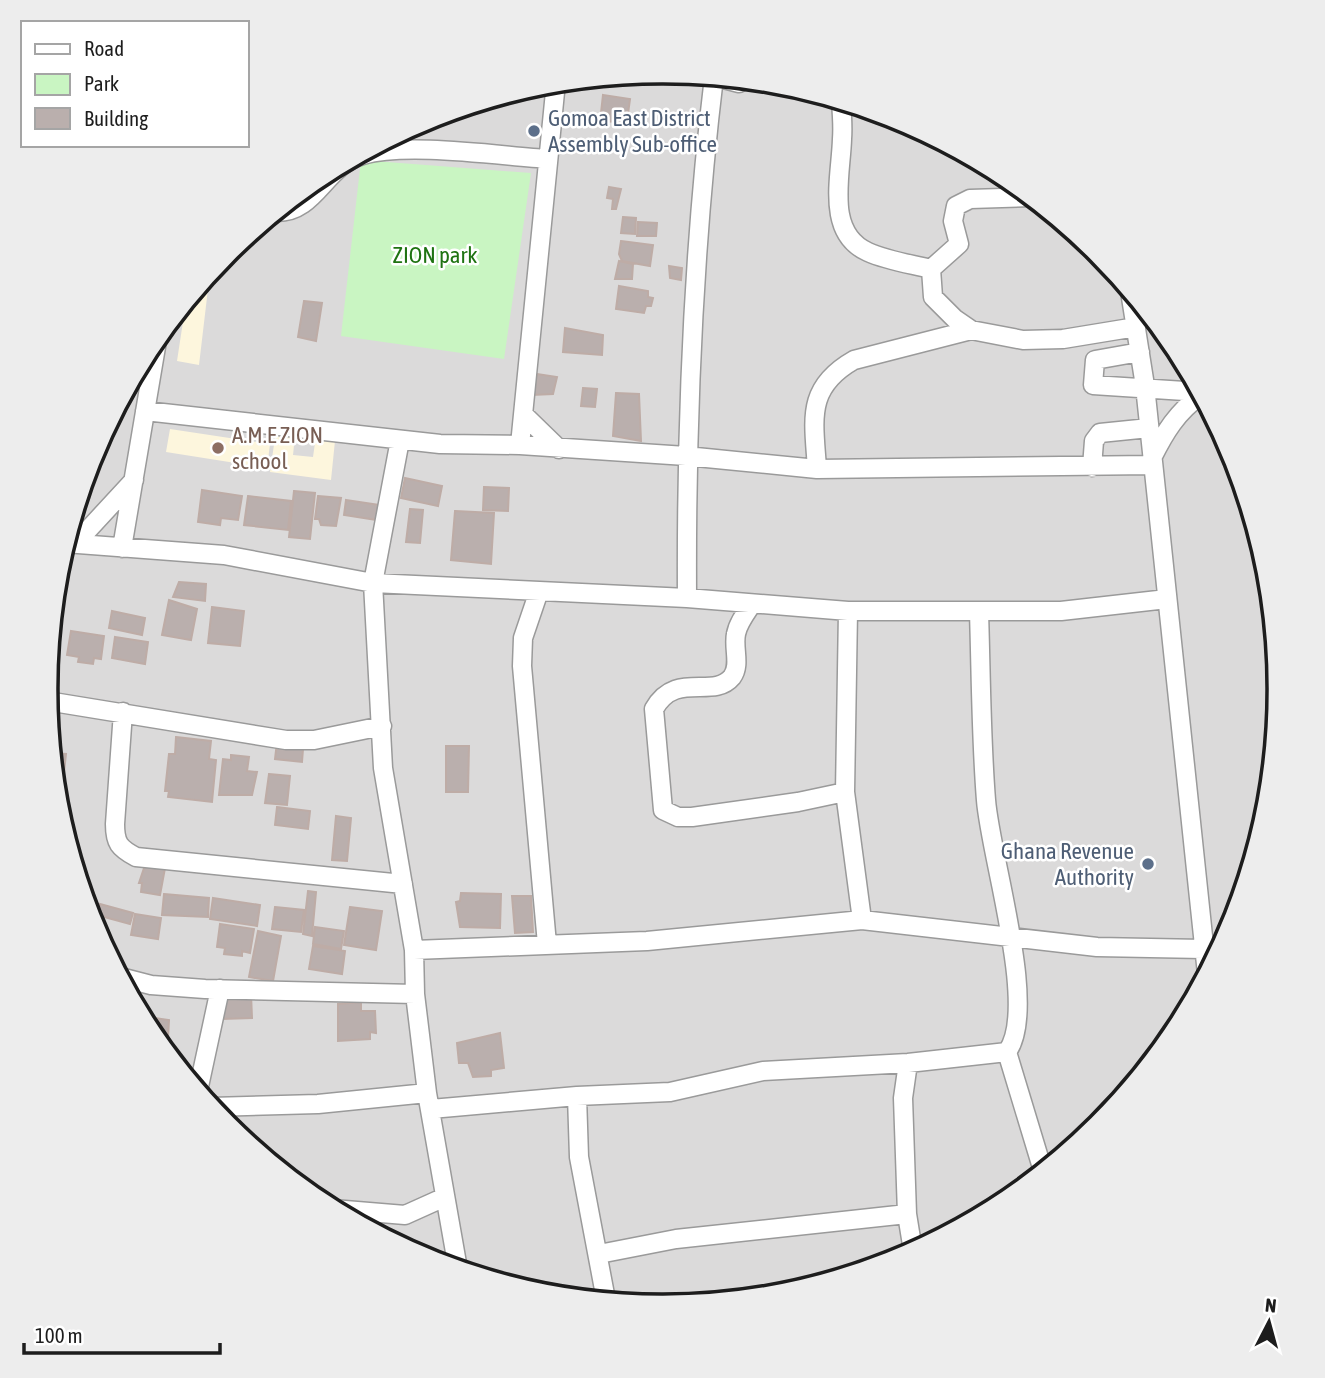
<svg xmlns="http://www.w3.org/2000/svg" width="1325" height="1378" font-family="'Asap Condensed',sans-serif">
	<style>
		.residential { fill: #dbdada }
		.education { fill: #fdf6dd }
		.park { fill: #c9f5c2 }
		.building { fill: #baafad; stroke: #beaca6; stroke-width: 2 }
		.lines { fill: none; stroke-linecap: round; stroke-linejoin: round }
		.minor-casing { stroke: #9a9a9a; stroke-width: 21 }
		.minor { stroke: #fff; stroke-width: 18 }
		.service-dot { fill: #5c6f8a; stroke: #fff; stroke-width: 2.5 }
		.education-dot { fill: #8d6e63; stroke: #fff; stroke-width: 2.5 }
		.labels { text-anchor: middle; dominant-baseline: central; stroke-width: 5; stroke-linejoin: round; paint-order: stroke }
		.service-label { font-size: 23px; fill: #4e5e75; stroke: #fff; text-anchor: start }
		.park-label { font-size: 23px; fill: #1f7312; stroke: #fff }
		.education-label { font-size: 23px; fill: #785e54; stroke: #fff; text-anchor: start }
		.rim { fill: none; stroke: #1d1d1d; stroke-width: 3.5 }
	</style>
	<rect width="100%" height="100%" fill="#ede8e3"/>
	<path class="residential" d="M48 689a615 615 0 1 1 1230 0a615 615 0 1 1-1230 0Z"/>
	<path class="education" d="M 210,272 L 199,365 L 177,361 L 186,302 Z
		M 277,424 L 296,427 L 293,455 L 313,457 L 317,429 L 336,431 L 331,480 L 270,472 Z
		M 170,429 L 270,444 L 267,468 L 166,452 Z"/>
	<path class="park" d="M 361,160 L 531,173 L 504,359 L 341,336 Z"/>
	<path class="building" d="M 603,95 L 630,99 L 627,121 L 600,122 Z
		M 609,187 L 621,189 L 616,209 L 612,209 L 613,199 L 607,198 Z
		M 623,217 L 636,218 L 635,234 L 621,233 Z
		M 638,222 L 657,223 L 656,236 L 637,236 Z
		M 621,241 L 653,245 L 650,266 L 622,261 L 619,254 Z
		M 619,261 L 633,264 L 632,279 L 615,279 Z
		M 669,266 L 682,268 L 681,280 L 670,278 Z
		M 619,286 L 648,291 L 648,297 L 653,298 L 651,306 L 646,306 L 644,313 L 616,309 Z
		M 304,301 L 322,303 L 316,341 L 298,337 Z
		M 565,328 L 603,335 L 602,355 L 563,352 Z
		M 537,374 L 557,377 L 553,394 L 532,395 Z
		M 583,388 L 597,389 L 595,407 L 581,406 Z
		M 616,393 L 639,394 L 641,441 L 613,436 Z
		M 405,478 L 442,486 L 438,506 L 401,498 Z
		M 484,487 L 509,488 L 508,511 L 483,510 Z
		M 202,490 L 242,496 L 238,520 L 221,518 L 220,525 L 198,522 Z
		M 294,491 L 315,493 L 310,539 L 289,537 Z
		M 248,496 L 291,501 L 288,530 L 244,525 Z
		M 318,496 L 341,498 L 336,526 L 321,525 L 319,519 L 315,519 Z
		M 346,500 L 380,505 L 377,520 L 344,515 Z
		M 410,509 L 423,510 L 420,543 L 406,542 Z
		M 455,511 L 494,513 L 491,564 L 451,560 Z
		M 179,582 L 206,584 L 205,601 L 173,597 Z
		M 169,600 L 197,609 L 191,640 L 162,635 Z
		M 212,607 L 244,611 L 240,646 L 208,643 Z
		M 112,611 L 145,618 L 142,635 L 109,628 Z
		M 71,631 L 104,636 L 101,659 L 94,658 L 93,664 L 78,662 L 79,657 L 67,655 Z
		M 115,637 L 148,642 L 145,664 L 112,658 Z
		M 48,663 L 57,663 L 54,690 L 46,689 Z
		M 176,737 L 211,741 L 209,759 L 216,760 L 212,802 L 168,797 L 169,791 L 165,791 L 169,754 L 175,754 Z
		M 277,742 L 288,748 L 303,749 L 302,762 L 275,759 Z
		M 446,746 L 469,746 L 468,792 L 446,792 Z
		M 52,753 L 66,754 L 63,781 L 54,780 Z
		M 231,755 L 249,757 L 247,771 L 257,772 L 252,795 L 219,795 L 223,759 L 231,760 Z
		M 269,774 L 290,776 L 287,805 L 265,803 Z
		M 277,807 L 310,811 L 308,829 L 275,825 Z
		M 336,816 L 351,818 L 347,861 L 332,860 Z
		M 145,865 L 165,868 L 160,895 L 141,892 L 142,883 L 139,883 Z
		M 308,891 L 316,892 L 312,936 L 303,934 Z
		M 461,893 L 501,894 L 500,928 L 460,927 L 456,902 L 460,901 Z
		M 164,894 L 209,898 L 208,917 L 162,915 Z
		M 512,896 L 531,896 L 533,932 L 515,933 Z
		M 213,898 L 260,905 L 257,926 L 210,919 Z
		M 100,904 L 133,913 L 130,924 L 97,915 Z
		M 275,907 L 304,910 L 301,932 L 272,929 Z
		M 350,907 L 382,911 L 376,950 L 344,945 Z
		M 135,914 L 161,918 L 158,939 L 131,935 Z
		M 220,924 L 254,929 L 250,953 L 242,951 L 242,956 L 224,954 L 225,948 L 217,947 Z
		M 315,927 L 344,931 L 341,949 L 313,944 Z
		M 258,931 L 281,936 L 273,981 L 249,977 Z
		M 313,946 L 345,951 L 342,974 L 309,969 Z
		M 251,994 L 252,1018 L 222,1019 L 221,995 Z
		M 361,1002 L 361,1011 L 375,1011 L 376,1033 L 370,1032 L 370,1039 L 338,1041 L 338,1004 Z
		M 148,1017 L 169,1020 L 168,1038 L 162,1037 L 160,1044 L 145,1023 Z
		M 500,1033 L 504,1068 L 491,1070 L 491,1076 L 473,1077 L 468,1063 L 459,1063 L 457,1043 Z"/>
	<g class="lines">
		<defs>
			<path id="minor" d="M 720,78 L 739,83 L 743,80
				M 841,102 C 842,114 843,127 842,139 C 841,176 825,233 868,252 C 888,261 911,264 931,269
				M 1031,197 L 970,199 L 956,206 L 953,221 L 959,244 L 931,269 L 933,297 L 955,319 L 971,330 L 1023,340 L 1063,339 L 1136,327
				M 276,212 C 316,213 324,166 363,155 C 407,142 500,156 548,159
				M 1130,291 L 1145,386 L 1207,974
				M 1140,352 L 1095,360 L 1093,385 L 1200,392
				M 145,411 L 440,444 L 520,445 L 686,456 L 817,469 L 1152,465
				M 523,414 L 559,449
				M 400,440 L 373,583 L 383,768 L 414,950 L 415,994 L 427,1093 L 458,1269
				M 520,445 L 556,82
				M 1152,458 C 1165,432 1177,412 1201,395
				M 1092,467 L 1094,441 L 1100,433 L 1149,428
				M 817,469 C 814,420 805,388 854,360 L 971,330
				M 65,543 L 224,555 L 373,583 L 687,598 L 848,611 L 1061,611 L 1167,599
				M 75,544 L 134,480
				M 122,548 L 158,335
				M 539,591 L 523,638 L 522,666 L 547,944
				M 687,598 C 686,424 693,250 714,77
				M 752,604 C 746,613 738,623 736,634 C 733,648 741,665 732,677 C 713,700 676,670 654,709 L 663,810 L 678,817 L 692,817 L 798,802 L 845,792
				M 848,611 L 845,792 L 862,920
				M 47,701 L 286,740 L 314,740 L 382,726
				M 123,712 L 115,824 C 115,843 119,848 136,857 L 403,884
				M 414,950 L 647,941 L 862,920 L 1097,947 L 1203,949
				M 120,977 L 151,985 L 205,989 L 415,994
				M 1007,1052 L 1043,1171
				M 198,1091 L 220,989
				M 577,1096 L 579,1157 L 606,1300
				M 211,1107 L 318,1104 L 427,1093
				M 431,1109 L 577,1096 L 670,1092 L 763,1071 L 908,1063 L 1007,1052 C 1039,1009 990,856 986,800 C 981,738 981,675 979,612
				M 333,1209 L 405,1215 L 445,1197
				M 907,1214 L 903,1098 L 908,1063
				M 599,1254 L 676,1239 L 907,1214 L 913,1251"/>
		</defs>
		<use href="#minor" class="minor-casing"/>
		<use href="#minor" class="minor"/>
	</g>
	<g class="service-dot">
		<circle cx="534" cy="131" r="7"/>
		<circle cx="1148" cy="864" r="7"/>
	</g>
	<circle class="education-dot" cx="218" cy="448" r="7"/>
	<g class="labels">
		<g class="service-label">
			<text x="548" y="118">Gomoa East District<tspan x="548" dy="26">Assembly Sub-office</tspan></text>
			<text x="1134" y="851" text-anchor="end">Ghana Revenue<tspan x="1134" dy="26">Authority</tspan></text>
		</g>
		<g class="park-label">
			<text x="435" y="255">ZION park</text>
		</g>
		<g class="education-label">
			<text x="232" y="435">A.M.E ZION<tspan x="232" dy="26">school</tspan></text>
		</g>
	</g>
	<path d="M0 0H1325V1378H0ZM662 84H663A604 604 0 0 1 1267 688V690A604 604 0 0 1 663 1294H662A604 604 0 0 1 58 690V688A604 604 0 0 1 662 84Z" fill="#ededed" fill-rule="evenodd"/>
	<path class="rim" d="M662 84H663A604 604 0 0 1 1267 688V690A604 604 0 0 1 663 1294H662A604 604 0 0 1 58 690V688A604 604 0 0 1 662 84Z"/>
	<rect x="21" y="21" width="228" height="126" fill="#ffffff" stroke="#a5a5a5" stroke-width="2"/>
	<rect x="35" y="44" width="35" height="10" fill="#ffffff" stroke="#a5a5a5" stroke-width="2"/>
	<text x="84" y="56" font-size="21" fill="#1d1d1d">Road</text>
	<rect x="35" y="74" width="35" height="21" fill="#c9f5c2" stroke="#a5a5a5" stroke-width="2"/>
	<text x="84" y="91" font-size="21" fill="#1d1d1d">Park</text>
	<rect x="35" y="108" width="35" height="21" fill="#baafad" stroke="#a5a5a5" stroke-width="2"/>
	<text x="84" y="126" font-size="21" fill="#1d1d1d">Building</text>
	<g transform="translate(1269 1322) rotate(6)" stroke="#ffffff" stroke-width="5" paint-order="stroke">
	<path d="M0-5L12 26L0 18L-12 26Z" fill="#1d1d1d"/>
	<text y="-10" font-size="19" font-weight="bold" text-anchor="middle" fill="#1d1d1d">N</text>
	</g>
	<path d="M24 1343v10h196v-10" fill="none" stroke="#1d1d1d" stroke-width="3.5"/>
	<text x="35" y="1343" font-size="21" fill="#1d1d1d" stroke="#ffffff" stroke-width="5" paint-order="stroke">100 m</text>
</svg>
